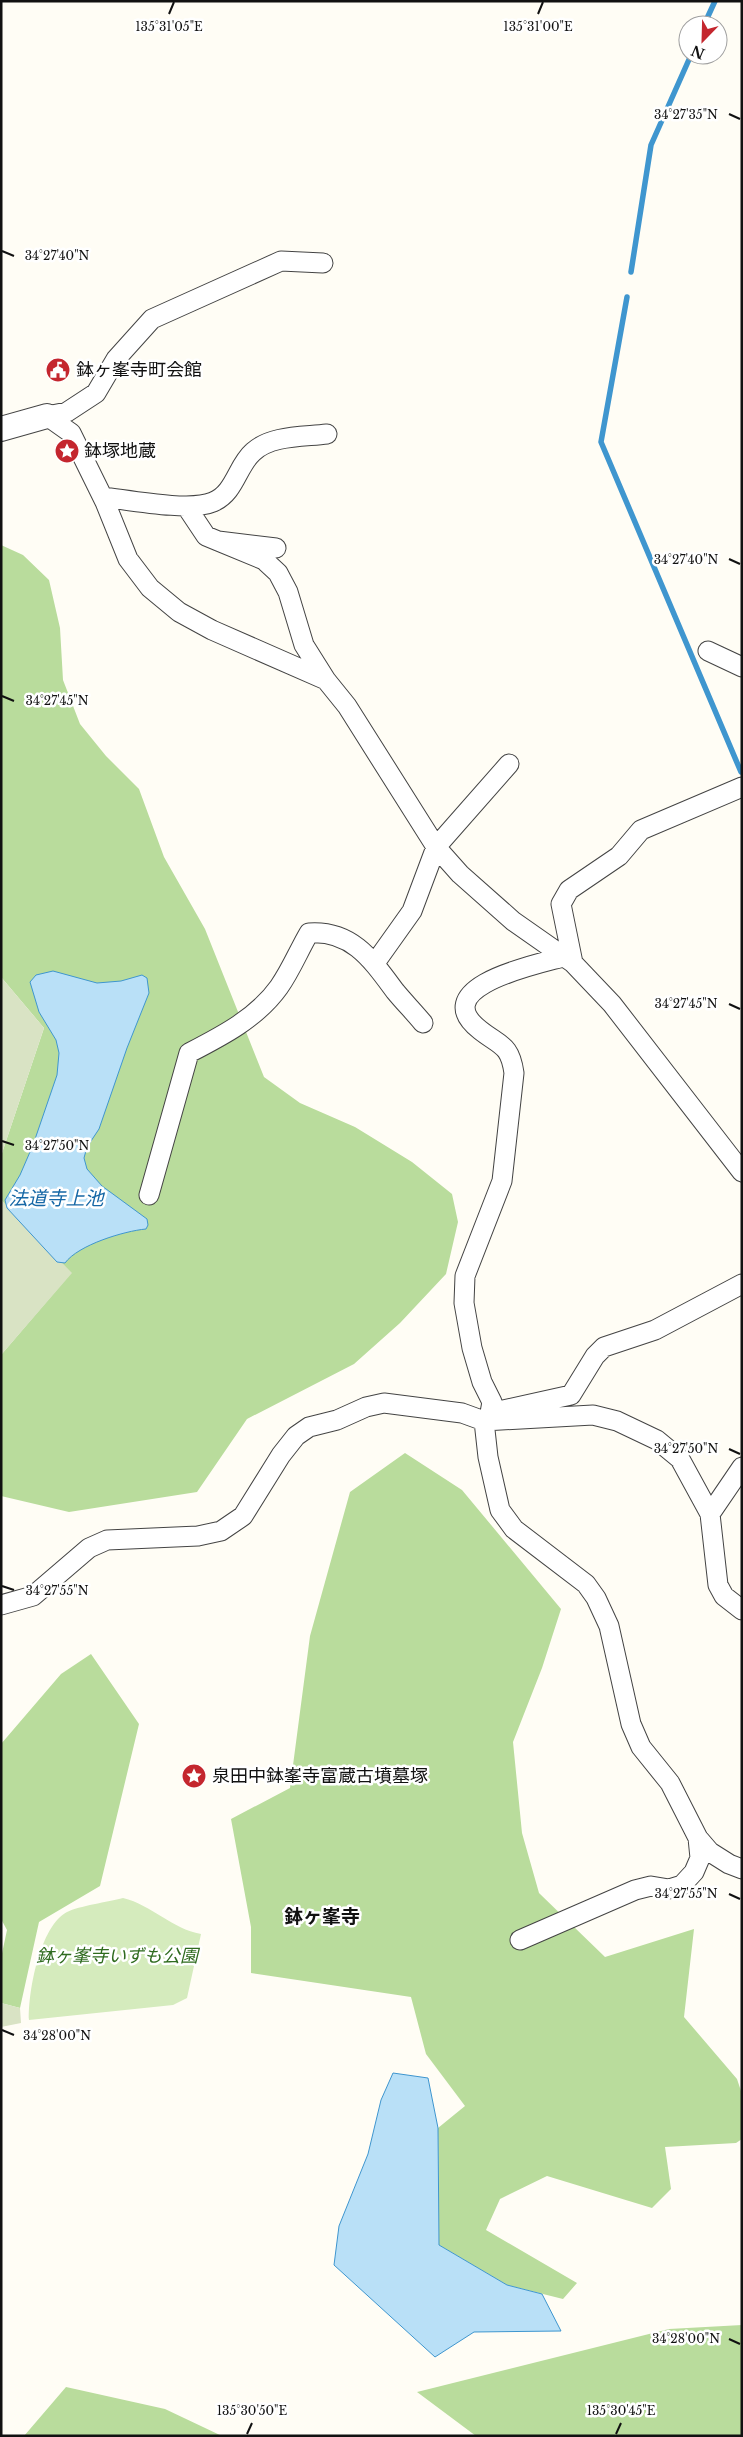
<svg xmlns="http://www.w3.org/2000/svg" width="743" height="2437" font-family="'Libre Baskerville','Noto Sans JP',serif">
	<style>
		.green { fill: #d5ebbd }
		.forest { fill: #b9dc9c }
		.cemetery { fill: #d9e3c4 }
		.water { fill: #b9e0f7; stroke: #3f96cf }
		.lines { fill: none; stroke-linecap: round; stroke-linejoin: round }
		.stream { stroke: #3f96cf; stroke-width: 5.5 }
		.minor-casing { stroke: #444; stroke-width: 21 }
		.tertiary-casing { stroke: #444; stroke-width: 26 }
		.minor { stroke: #fff; stroke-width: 19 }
		.tertiary { stroke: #fff; stroke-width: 24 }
		.ticks { fill: none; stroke: #111; stroke-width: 2 }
		.labels { text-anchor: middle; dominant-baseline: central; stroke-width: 5; stroke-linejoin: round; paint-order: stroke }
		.poi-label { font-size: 18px; fill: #111; stroke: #fff; text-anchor: start }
		.park-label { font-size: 18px; font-style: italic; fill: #2f6b1f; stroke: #fff }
		.water-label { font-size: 19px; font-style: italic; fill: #1768a6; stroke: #fff }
		.neighbourhood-label { font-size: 19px; font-weight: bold; fill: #111; stroke: #fff }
		.ticks-label { font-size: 12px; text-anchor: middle; fill: #111; stroke: #fff; stroke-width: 5; stroke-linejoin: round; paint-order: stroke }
	</style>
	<rect width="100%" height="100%" fill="#fffdf5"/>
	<path class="green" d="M 123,1898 C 152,1905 172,1929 201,1934 L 187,1998 L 173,2005 L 29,2020 C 28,1992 40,1926 67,1912 C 79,1906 108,1902 123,1898 Z"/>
	<path class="forest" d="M 1,545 L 23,555 L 49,580 L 60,628 L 63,680 L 80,724 L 106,756 L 139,789 L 164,857 L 205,929 L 264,1077 L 300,1103 L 355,1127 L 412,1162 L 452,1194 L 458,1222 L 446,1274 L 400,1323 L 354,1364 L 247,1419 L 197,1492 L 69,1512 L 1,1496 L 1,1355 L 71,1273 L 1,1200 L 1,1156 L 44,1028 L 1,977 Z
		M 405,1453 L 462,1490 L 561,1609 L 542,1668 L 513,1742 L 522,1833 L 539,1893 L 605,1957 L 694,1929 L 684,2017 L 737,2079 L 742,2094 L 742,2139 L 736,2143 L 665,2147 L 671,2189 L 652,2208 L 547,2176 L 500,2199 L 486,2230 L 577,2283 L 563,2299 L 507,2285 L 439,2245 L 438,2128 L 465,2106 L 426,2054 L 411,1997 L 251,1973 L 251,1927 L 231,1819 L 290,1788 L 310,1636 L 350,1492 Z
		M 91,1654 L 139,1724 L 100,1886 L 39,1922 L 20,2008 L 1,2003 L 1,1958 L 7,1930 L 1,1919 L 1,1744 L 61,1674 Z
		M 742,2325 L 742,2436 L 476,2436 L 417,2392 L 669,2329 Z
		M 66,2387 L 165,2409 L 222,2436 L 24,2436 Z"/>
	<path class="cemetery" d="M 1,977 L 44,1028 L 1,1156 Z
		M 1,1200 L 72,1273 L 1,1355 Z
		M 1,2003 L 20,2008 L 21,2023 L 1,2027 Z"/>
	<path class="water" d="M 53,971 L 97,983 L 121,981 L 142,975 L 147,978 L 149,993 L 127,1048 L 99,1129 L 87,1147 L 84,1158 L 87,1169 L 102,1186 L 147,1219 L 148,1225 L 146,1229 C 124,1231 78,1245 65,1263 L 57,1262 L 7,1208 L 5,1200 L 20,1175 L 33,1145 L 57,1075 L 59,1053 L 56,1040 L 39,1012 L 30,982 L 36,975 Z
		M 393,2073 L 428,2078 L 438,2128 L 439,2245 L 507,2285 L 542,2294 L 561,2331 L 474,2332 L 435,2357 L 334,2265 L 339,2226 L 368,2154 L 381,2100 Z"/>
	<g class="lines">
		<path class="stream" d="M 704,25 L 715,1
			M 631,272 L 651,145 L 691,55
			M 627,297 L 601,442 L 741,772"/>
		<defs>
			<path id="minor" d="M 47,416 L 71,433 L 105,502 L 128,559 L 150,588 L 179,612 L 212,630 L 326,680 L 347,706 L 436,847 L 460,874 L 513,921 L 573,963 L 612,1004 L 742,1172
				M 47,416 L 67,412 L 96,393 L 116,359 L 152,319 L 281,261 L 323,263
				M 103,497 C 129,500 190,512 213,502 C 235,493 237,466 253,452 C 271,435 304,437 327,434
				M 186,506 L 206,536 L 218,541 L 276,548
				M 218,541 L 264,560 L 278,573 L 288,592 L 304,645 L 326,680
				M 708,651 L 742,667
				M 563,957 C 538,964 425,987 480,1030 C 500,1046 510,1044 514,1073 L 502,1181 L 465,1276 L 464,1303 L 472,1348 L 482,1382 L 492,1402 L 490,1413 L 484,1421 L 488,1457 L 500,1510 L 514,1529 L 586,1584 L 596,1598 L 609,1626 L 631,1724 L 641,1747 L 670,1783 L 698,1838 L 710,1852 L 729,1864 L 742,1869
				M 375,963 L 412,911 L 436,847 L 509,764
				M 573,963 L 561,904 L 569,890 L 619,856 L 641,830 L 742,787
				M 149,1195 L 189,1053 C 222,1036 257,1018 279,987 C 291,970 299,950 309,933 C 352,930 372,960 395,991 C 404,1002 414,1012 423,1023
				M 494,1412 L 571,1395 L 595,1356 L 604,1347 L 655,1330 L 742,1284
				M 710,1514 L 742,1467
				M 1,1605 L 33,1596 L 89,1548 L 107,1540 L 198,1536 L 221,1531 L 243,1516 L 281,1455 L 296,1436 L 309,1427 L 337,1420 L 366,1407 L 384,1403 L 462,1413 L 484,1421 L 593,1415 L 617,1421 L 657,1440 L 680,1459 L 710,1514 L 718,1585 L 724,1596 L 742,1610
				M 520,1940 L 635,1890 L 651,1886 L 669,1889 L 682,1885 L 694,1872 L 700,1858 L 698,1838"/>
			<path id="tertiary" d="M 1,429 L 47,416"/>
		</defs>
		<use href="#minor" class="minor-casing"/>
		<use href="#tertiary" class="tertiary-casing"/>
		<use href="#minor" class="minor"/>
		<use href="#tertiary" class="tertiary"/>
	</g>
	<path class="ticks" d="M 169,14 L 174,2M 538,14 L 543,2M 729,114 L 740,119M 2,251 L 14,256M 729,559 L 740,564M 2,696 L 14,701M 729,1004 L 740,1009M 2,1141 L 14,1145M 729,1449 L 740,1454M 2,1586 L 14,1590M 729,1894 L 740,1899M 2,2030 L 14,2035M 729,2339 L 740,2344M 247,2434 L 252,2423M 616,2434 L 621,2423"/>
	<defs>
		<symbol id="civic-disc" viewBox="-11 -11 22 22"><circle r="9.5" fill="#c4262e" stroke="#fff"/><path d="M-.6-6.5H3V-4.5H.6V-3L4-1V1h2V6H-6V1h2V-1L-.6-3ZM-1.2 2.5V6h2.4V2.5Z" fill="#fff"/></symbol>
		<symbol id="sight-disc" viewBox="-11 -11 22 22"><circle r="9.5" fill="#c4262e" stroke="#fff"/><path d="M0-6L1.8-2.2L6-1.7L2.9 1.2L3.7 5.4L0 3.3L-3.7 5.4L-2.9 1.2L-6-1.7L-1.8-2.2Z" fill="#fff"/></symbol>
	</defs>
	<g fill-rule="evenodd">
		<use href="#civic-disc" x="44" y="356" width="28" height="28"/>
		<use href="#sight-disc" x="53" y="437" width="28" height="28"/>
		<use href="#sight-disc" x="180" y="1762" width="28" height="28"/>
	</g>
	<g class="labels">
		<g class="poi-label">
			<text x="76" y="370">鉢ヶ峯寺町会館</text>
			<text x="84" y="451">鉢塚地蔵</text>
			<text x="212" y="1776">泉田中鉢峯寺富蔵古墳墓塚</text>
		</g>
		<g class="park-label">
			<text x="117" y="1956">鉢ヶ峯寺いずも公園</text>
		</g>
		<g class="water-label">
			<text x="56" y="1198">法道寺上池</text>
		</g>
		<g class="neighbourhood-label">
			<text x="322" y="1916">鉢ヶ峯寺</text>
		</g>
	</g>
	<g class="ticks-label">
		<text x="169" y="31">135°31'05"E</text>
		<text x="538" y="31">135°31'00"E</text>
		<text x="686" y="119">34°27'35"N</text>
		<text x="57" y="260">34°27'40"N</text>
		<text x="686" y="564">34°27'40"N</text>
		<text x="57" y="705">34°27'45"N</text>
		<text x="686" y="1008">34°27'45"N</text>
		<text x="57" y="1150">34°27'50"N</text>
		<text x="686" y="1453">34°27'50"N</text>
		<text x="57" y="1595">34°27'55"N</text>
		<text x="686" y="1898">34°27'55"N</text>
		<text x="57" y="2040">34°28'00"N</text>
		<text x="686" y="2343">34°28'00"N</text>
		<text x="252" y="2415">135°30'50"E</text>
		<text x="621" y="2415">135°30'45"E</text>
	</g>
	<rect width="743" height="2437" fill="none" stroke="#111111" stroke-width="5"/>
	<g transform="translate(703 40) rotate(203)"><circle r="24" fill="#ffffff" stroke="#a0a0a0"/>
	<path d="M0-4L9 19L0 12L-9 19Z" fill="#c4262e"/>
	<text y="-8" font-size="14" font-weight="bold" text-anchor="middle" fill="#111111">N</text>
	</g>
</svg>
